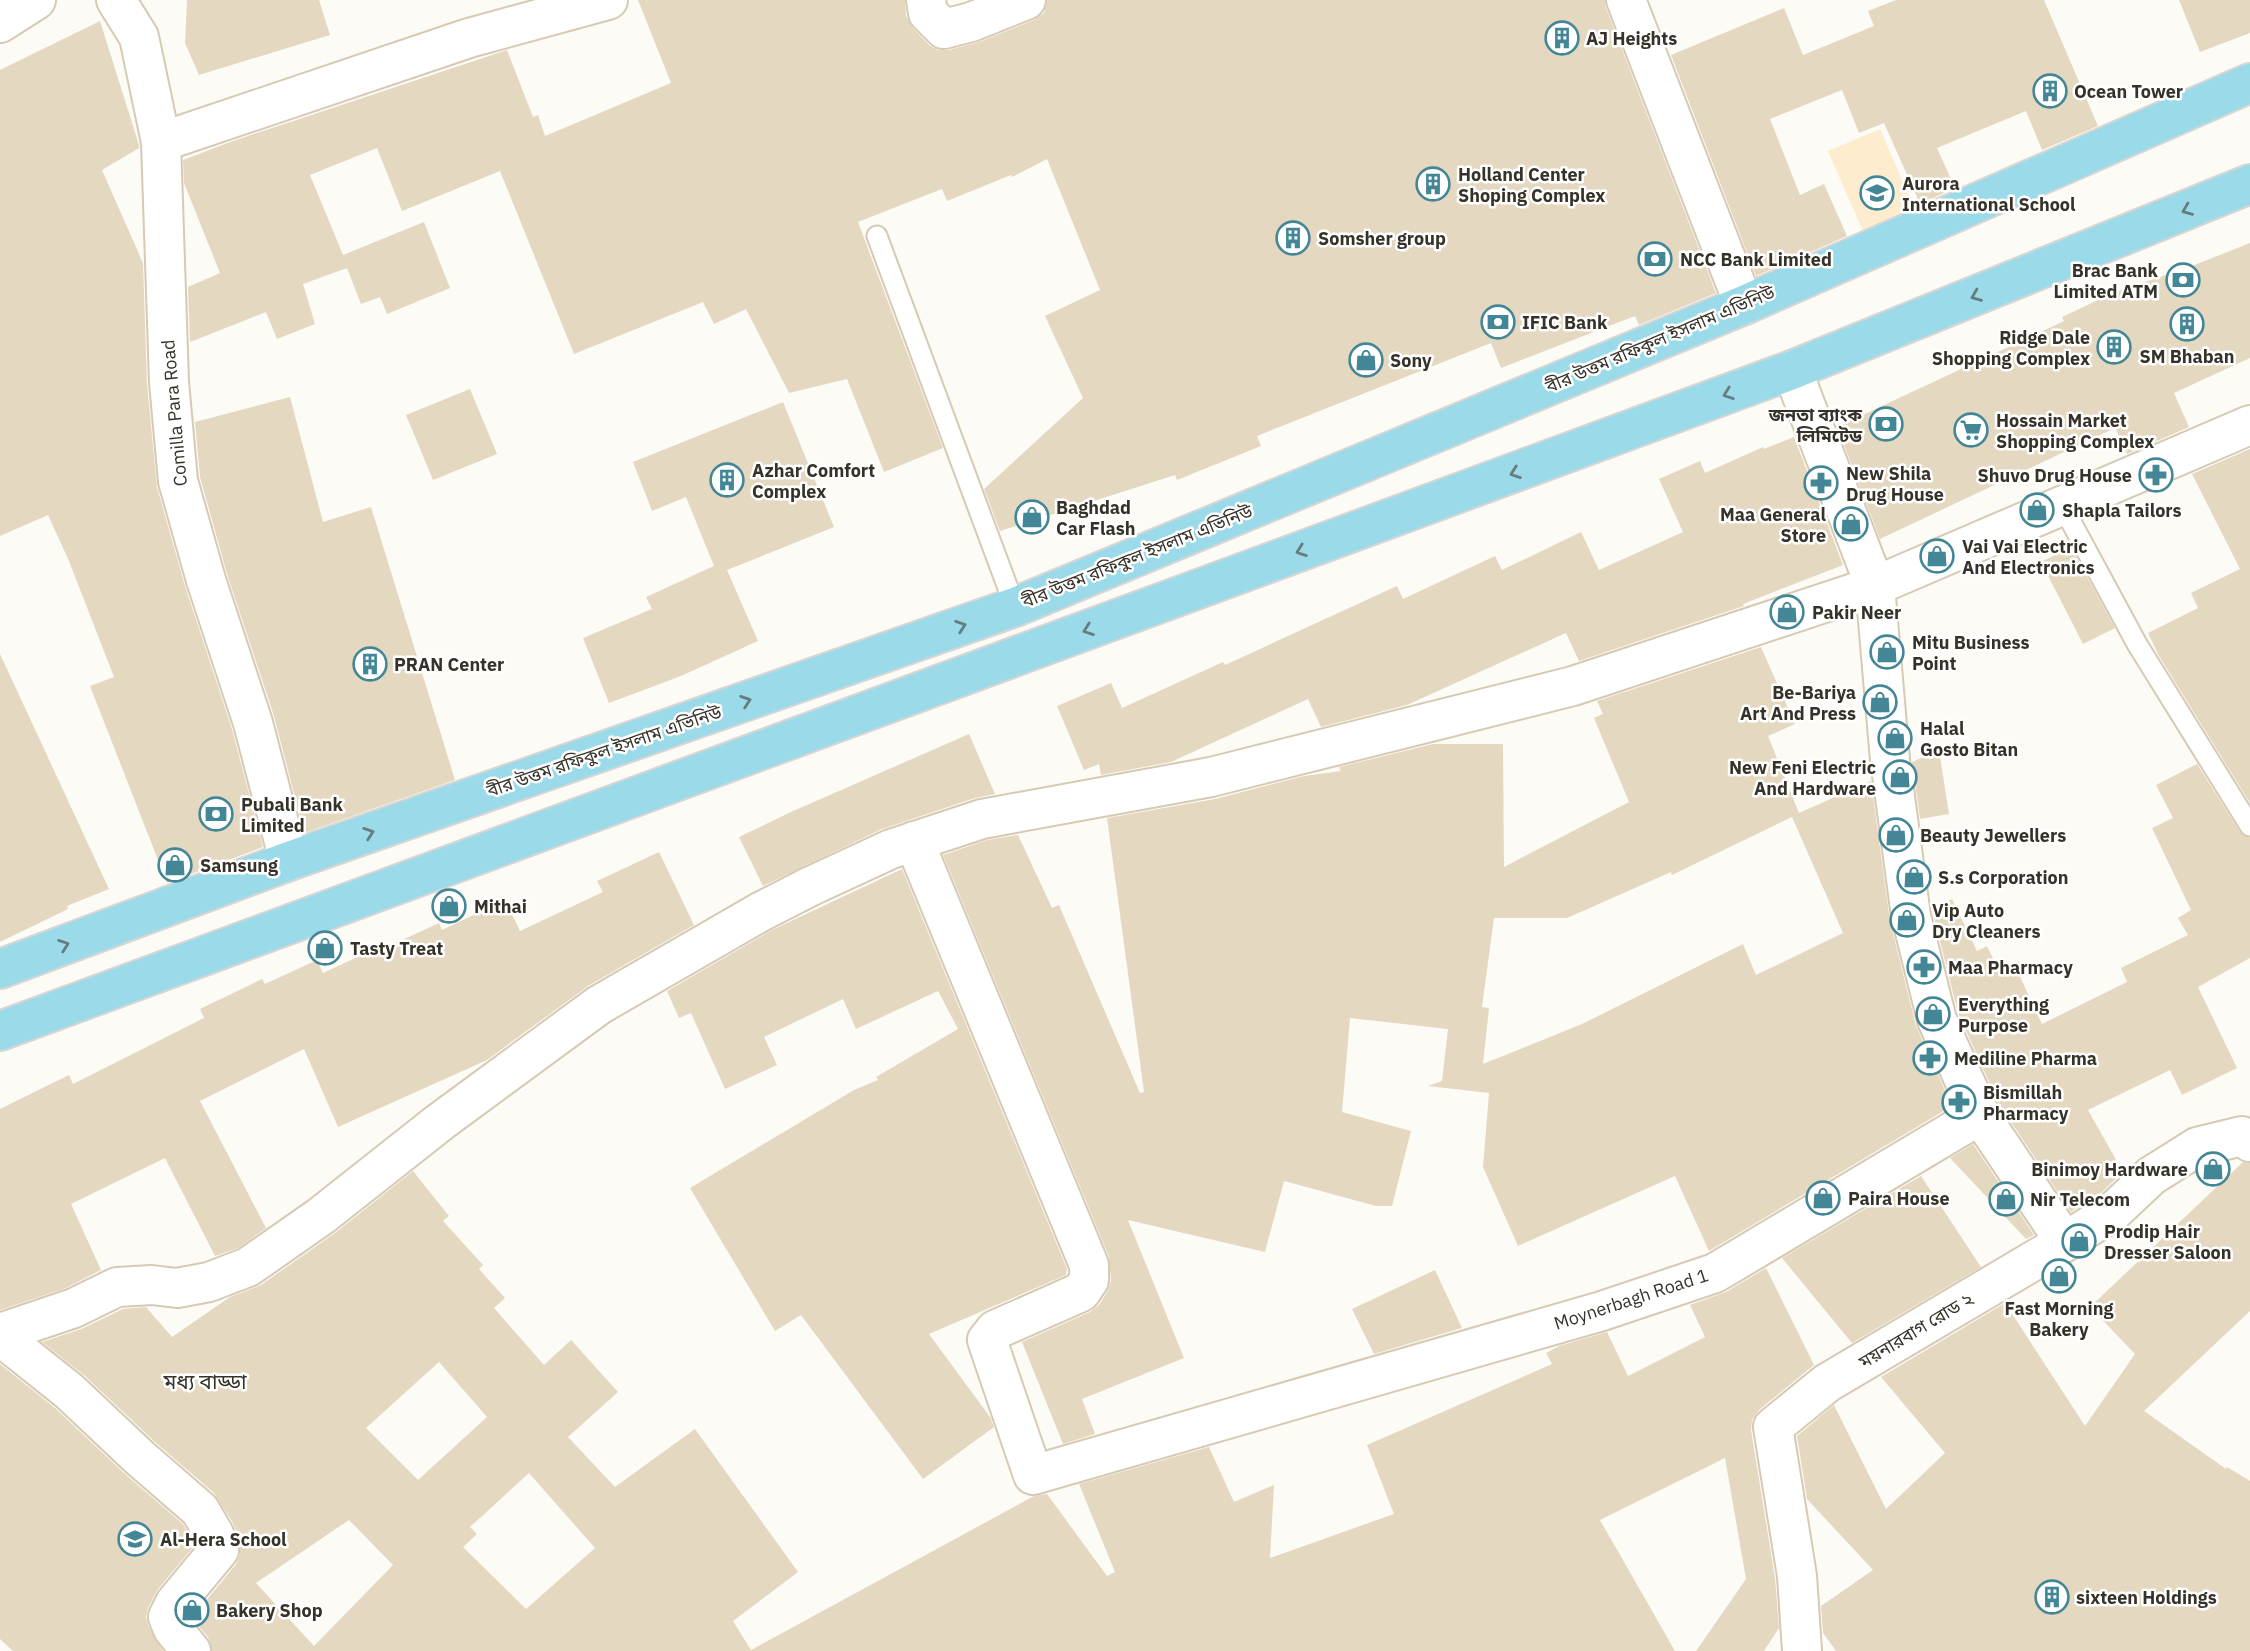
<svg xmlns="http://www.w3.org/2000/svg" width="2250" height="1651" font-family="'IBM Plex Sans','Noto Sans Bengali',sans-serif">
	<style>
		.built { fill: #fdedce }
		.building { fill: #e4d8c1; fill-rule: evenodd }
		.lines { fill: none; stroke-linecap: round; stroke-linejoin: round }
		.lane-casing { stroke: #d6cab3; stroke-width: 23 }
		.street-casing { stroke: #d6cab3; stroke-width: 42 }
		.primary-casing { stroke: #d7d6d4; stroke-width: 42 }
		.lane { stroke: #fff; stroke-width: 19 }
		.street { stroke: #fff; stroke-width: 38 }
		.primary { stroke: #9bdbe9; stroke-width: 38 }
		.oneway { stroke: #647e7f }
		.labels { text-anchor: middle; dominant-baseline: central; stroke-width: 5; stroke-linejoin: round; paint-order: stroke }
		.poi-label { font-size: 18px; font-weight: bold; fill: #373229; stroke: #fff; text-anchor: start }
		.street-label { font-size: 18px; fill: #373229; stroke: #fff }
		.quarter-label { font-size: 21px; fill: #373229; stroke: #fff }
	</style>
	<rect width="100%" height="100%" fill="#fdfbf6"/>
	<path class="built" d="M 1880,129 L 1926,236 L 1875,259 L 1828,151 Z"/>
	<path class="building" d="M 187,0 L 319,0 L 330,35 L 199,75 L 185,43 Z
		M 638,0 L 905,0 L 906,16 L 913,28 L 929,45 L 938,50 L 949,50 L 979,42 L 1034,20 L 1044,13 L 1047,0 L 1605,0 L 1606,8 L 1716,293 L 1639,325 L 1635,316 L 1501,368 L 1491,343 L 1257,436 L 1261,446 L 1177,480 L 1175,475 L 1000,531 L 984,489 L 1083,398 L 1045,316 L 1100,290 L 1047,159 L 1012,177 L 1011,175 L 947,201 L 942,189 L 858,222 L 943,448 L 884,472 L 847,379 L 789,393 L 746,309 L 714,324 L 703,302 L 574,354 L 500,171 L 402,211 L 377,148 L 310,175 L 343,255 L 424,222 L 450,288 L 387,314 L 380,297 L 361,304 L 347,268 L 303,284 L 315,324 L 277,339 L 266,312 L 190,342 L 188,287 L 220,273 L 184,183 L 183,160 L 230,142 L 507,50 L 533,117 L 538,115 L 545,136 L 671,83 Z
		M 1896,0 L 2044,0 L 2098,126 L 2042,150 L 2026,111 L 1937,148 L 1955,188 L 1920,204 L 1884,123 L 1859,133 L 1842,90 L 1770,119 L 1800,195 L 1824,184 L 1847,236 L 1756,276 L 1671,55 L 1784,8 L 1803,55 L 1874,26 L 1868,11 Z
		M 2179,0 L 2250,0 L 2250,33 L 2200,52 Z
		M 100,21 L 139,145 L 139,148 L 102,170 L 143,263 L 147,384 L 157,487 L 185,586 L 232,729 L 263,847 L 167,883 L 90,686 L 114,677 L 69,561 L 48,515 L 0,536 L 0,70 Z
		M 2250,243 L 2250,358 L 2174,393 L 2189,427 L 2127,454 L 2115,428 L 1880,539 L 1837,427 L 2064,321 L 2062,317 L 2113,293 L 2192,266 Z
		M 470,389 L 497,454 L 433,480 L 406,415 Z
		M 290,397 L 323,522 L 371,507 L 455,780 L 304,833 L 274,716 L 227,574 L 200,477 L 195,422 Z
		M 783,402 L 834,527 L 727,570 L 758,641 L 681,676 L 609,703 L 583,638 L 652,609 L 646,597 L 714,566 L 686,497 L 652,511 L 633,462 Z
		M 1794,437 L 1843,565 L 1743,604 L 1744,606 L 1579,661 L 1566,633 L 1407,705 L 1321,727 L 1308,699 L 1171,762 L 1101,775 L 1099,764 L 1084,770 L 1057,706 L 1111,683 L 1122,708 L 1223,662 L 1225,665 L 1397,586 L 1403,599 L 1495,556 L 1502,570 L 1581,532 L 1599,570 L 1683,532 L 1659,479 L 1700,461 L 1705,473 L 1763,447 L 1764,449 Z
		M 2250,449 L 2250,803 L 2159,656 L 2148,633 L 2198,608 L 2191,593 L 2240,569 L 2192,474 Z
		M 2071,547 L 2115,628 L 2083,644 L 2041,562 Z
		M 1761,647 L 1795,724 L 1768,736 L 1799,813 L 1871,781 L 1890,921 L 1916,1026 L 1952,1106 L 1709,1251 L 1675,1176 L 1518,1246 L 1483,1167 L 1489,1093 L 1428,1086 L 1442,1081 L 1448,1029 L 1350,1018 L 1342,1112 L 1411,1131 L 1392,1206 L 1376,1206 L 1284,1181 L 1265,1252 L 1128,1220 L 1184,1358 L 1082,1399 L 1095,1434 L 1063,1444 L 1022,1342 L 1090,1312 L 1099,1305 L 1107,1292 L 1111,1281 L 1109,1257 L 943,855 L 987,840 L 1018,835 L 1052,908 L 1059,905 L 1140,1093 L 1144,1092 L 1107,818 L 1215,799 L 1304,776 L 1341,771 L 1339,767 L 1433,744 L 1503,744 L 1504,867 L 1629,802 L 1594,718 L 1603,714 L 1597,701 ZM 1792,817 L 1843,933 L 1756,975 L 1743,944 L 1582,1024 L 1483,1064 L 1489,1008 L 1482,1007 L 1494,918 L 1567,918 L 1671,872 L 1672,875 Z
		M 0,654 L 109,889 L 67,906 L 68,909 L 0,942 Z
		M 969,734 L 995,794 L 975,798 L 882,829 L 763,886 L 739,837 L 791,812 Z
		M 1939,750 L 1949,814 L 1920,819 L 1912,762 Z
		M 2197,764 L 2240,832 L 2250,838 L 2250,958 L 2198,987 L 2237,1068 L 2182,1095 L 2170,1070 L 2088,1110 L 2123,1172 L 2101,1193 L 2071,1212 L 1999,1104 L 1958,1013 L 1932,909 L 1952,899 L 1977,951 L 1987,946 L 2002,977 L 2017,970 L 2042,1024 L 2127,982 L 2121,968 L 2188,935 L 2178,918 L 2191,910 L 2152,828 L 2173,818 L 2156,785 Z
		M 659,852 L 694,925 L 588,986 L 487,1060 L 338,1127 L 304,1049 L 200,1101 L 266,1228 L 238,1248 L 215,1256 L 165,1158 L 71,1204 L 101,1270 L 66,1288 L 0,1310 L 0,1109 L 69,1075 L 73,1084 L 204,1018 L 200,1009 L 262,979 L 265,984 L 317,960 L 323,973 L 364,954 L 365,957 L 439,923 L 442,930 L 505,900 L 520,931 L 603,892 L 597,881 Z
		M 902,869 L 1067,1269 L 1066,1275 L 929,1334 L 990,1417 L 994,1427 L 923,1479 L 801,1315 L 775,1331 L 690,1188 L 854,1090 L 878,1080 L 876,1077 L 958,1029 L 938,991 L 856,1029 L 843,999 L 764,1037 L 777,1065 L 725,1089 L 691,1013 L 679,1018 L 667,991 L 772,930 Z
		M 1973,1144 L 2034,1235 L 2026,1239 L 1950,1158 Z
		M 2243,1162 L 2250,1163 L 2250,1311 L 2144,1411 L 2226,1469 L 2227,1467 L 2250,1481 L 2250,1651 L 1836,1651 L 1823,1633 L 1821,1606 L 1873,1570 L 1807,1499 L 1797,1436 L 1834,1405 L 1886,1509 L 1945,1453 L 1881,1377 L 2005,1303 L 2085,1426 L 2135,1354 L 2090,1307 Z
		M 413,1171 L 449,1216 L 443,1221 L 483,1265 L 479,1269 L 505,1298 L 494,1308 L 544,1365 L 571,1340 L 618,1392 L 568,1437 L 615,1487 L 695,1429 L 798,1572 L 733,1621 L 751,1650 L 1034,1496 L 1047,1494 L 1107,1576 L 1115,1572 L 1079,1484 L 1209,1447 L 1234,1502 L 1274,1485 L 1270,1558 L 1394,1514 L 1367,1445 L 1552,1364 L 1546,1353 L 1559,1346 L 1607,1332 L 1628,1376 L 1705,1337 L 1690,1305 L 1726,1292 L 1766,1268 L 1814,1365 L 1759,1410 L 1752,1420 L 1751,1430 L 1775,1578 L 1779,1628 L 1764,1651 L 1696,1651 L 1746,1579 L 1725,1458 L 1600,1520 L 1675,1651 L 212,1651 L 208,1637 L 192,1618 L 236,1564 L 240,1555 L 240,1543 L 233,1523 L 214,1493 L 155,1442 L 84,1375 L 42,1342 L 81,1329 L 123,1309 L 146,1307 L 172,1337 L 230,1297 L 261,1285 L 335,1233 ZM 439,1362 L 487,1417 L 418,1480 L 366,1428 ZM 529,1473 L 595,1548 L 526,1609 L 463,1547 L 477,1534 L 470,1527 ZM 349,1520 L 393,1565 L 314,1646 L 256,1583 Z
		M 1921,1176 L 1981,1267 L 1852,1343 L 1782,1258 Z
		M 1435,1270 L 1462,1328 L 1374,1354 L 1352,1309 Z
		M 0,1364 L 55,1408 L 125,1474 L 183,1524 L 194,1543 L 195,1545 L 158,1589 L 148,1608 L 146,1617 L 148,1625 L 163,1651 L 13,1651 L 0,1639 Z"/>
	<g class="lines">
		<defs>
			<path id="lane" d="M 877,236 L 1015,607
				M 2063,507 L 2137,644 L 2250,826"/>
			<path id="street" d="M 116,0 L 139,37 L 161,142 L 169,382 L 178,481 L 206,580 L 253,723 L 289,861
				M 926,0 L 928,13 L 944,29 L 971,22 L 1026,0
				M 1626,0 L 1744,305
				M 0,23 L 36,0
				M 161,142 L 469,38 L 608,0
				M 1792,370 L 1875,586 L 1890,760 L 1911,916 L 1937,1020 L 1980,1115 L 2065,1242 L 2115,1210 L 2151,1176 L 2197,1147 L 2242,1136 L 2250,1142
				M 914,841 L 1089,1265 L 1089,1280 L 1081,1292 L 995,1330 L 987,1340 L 1033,1475 L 1602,1311 L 1715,1273 L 1980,1115
				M 0,1333 L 74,1308 L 117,1287 L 152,1285 L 177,1288 L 209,1282 L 248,1267 L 321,1216 L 440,1122 L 599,1005 L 762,911 L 811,886 L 891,849 L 982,819 L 1211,777 L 1573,686 L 1875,586 L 2250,425
				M 0,1336 L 69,1391 L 140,1458 L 200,1510 L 214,1534 L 219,1550 L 175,1603 L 168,1617 L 173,1629 L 191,1651
				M 1802,1651 L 1797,1576 L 1773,1427 L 1827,1383 L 2065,1242"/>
			<path id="primary" d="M 0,969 L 289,861 L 1015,607 L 1744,305 L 2250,83
				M 0,1031 L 1792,370 L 2250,184"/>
		</defs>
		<use href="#lane" class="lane-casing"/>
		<use href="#street" class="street-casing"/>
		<use href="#primary" class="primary-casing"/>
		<use href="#lane" class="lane"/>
		<use href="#street" class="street"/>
		<use href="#primary" class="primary"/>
	</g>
	<defs><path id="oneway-chevron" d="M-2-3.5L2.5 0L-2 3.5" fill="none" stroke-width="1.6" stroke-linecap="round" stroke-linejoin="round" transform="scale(1.75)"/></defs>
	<g class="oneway">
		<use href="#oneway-chevron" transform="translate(2187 210) rotate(158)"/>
		<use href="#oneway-chevron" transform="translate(1976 296) rotate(158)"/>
		<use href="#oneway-chevron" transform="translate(1728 394) rotate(160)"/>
		<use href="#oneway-chevron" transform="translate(1515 473) rotate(160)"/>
		<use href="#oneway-chevron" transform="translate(1301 551) rotate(160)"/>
		<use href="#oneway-chevron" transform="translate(961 626) rotate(-19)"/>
		<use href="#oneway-chevron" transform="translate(1088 630) rotate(160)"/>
		<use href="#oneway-chevron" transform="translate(746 701) rotate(-19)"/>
		<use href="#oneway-chevron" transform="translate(369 833) rotate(-19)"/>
		<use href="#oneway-chevron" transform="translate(64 945) rotate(-20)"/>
	</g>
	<defs>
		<symbol id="building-ring" viewBox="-11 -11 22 22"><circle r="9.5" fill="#fff" stroke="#438696" stroke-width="1.5"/><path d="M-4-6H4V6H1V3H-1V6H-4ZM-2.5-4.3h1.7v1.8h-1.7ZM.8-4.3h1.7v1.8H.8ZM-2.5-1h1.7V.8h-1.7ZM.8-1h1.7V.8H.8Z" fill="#438696"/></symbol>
		<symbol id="school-ring" viewBox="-11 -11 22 22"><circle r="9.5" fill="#fff" stroke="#438696" stroke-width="1.5"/><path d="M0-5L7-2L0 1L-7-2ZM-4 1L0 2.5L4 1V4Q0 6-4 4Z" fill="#438696"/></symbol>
		<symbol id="bank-ring" viewBox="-11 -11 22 22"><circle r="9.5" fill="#fff" stroke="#438696" stroke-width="1.5"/><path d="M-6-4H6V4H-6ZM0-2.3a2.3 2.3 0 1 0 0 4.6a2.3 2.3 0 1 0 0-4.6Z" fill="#438696"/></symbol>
		<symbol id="shop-ring" viewBox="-11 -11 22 22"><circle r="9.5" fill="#fff" stroke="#438696" stroke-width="1.5"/><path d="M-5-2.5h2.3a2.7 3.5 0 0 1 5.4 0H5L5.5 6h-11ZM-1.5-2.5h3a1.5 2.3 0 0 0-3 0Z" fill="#438696"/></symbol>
		<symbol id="supermarket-ring" viewBox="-11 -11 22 22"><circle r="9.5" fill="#fff" stroke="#438696" stroke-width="1.5"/><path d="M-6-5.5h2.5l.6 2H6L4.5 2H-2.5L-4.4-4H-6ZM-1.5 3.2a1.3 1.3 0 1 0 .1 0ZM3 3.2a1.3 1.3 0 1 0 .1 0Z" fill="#438696"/></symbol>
		<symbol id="pharmacy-ring" viewBox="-11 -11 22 22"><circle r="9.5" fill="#fff" stroke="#438696" stroke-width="1.5"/><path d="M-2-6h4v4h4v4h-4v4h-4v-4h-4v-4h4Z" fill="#438696"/></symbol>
	</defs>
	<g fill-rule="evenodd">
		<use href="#building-ring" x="1543" y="19" width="38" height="38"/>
		<use href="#building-ring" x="2031" y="72" width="38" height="38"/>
		<use href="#building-ring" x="1414" y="165" width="38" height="38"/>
		<use href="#school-ring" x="1858" y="174" width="38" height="38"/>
		<use href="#building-ring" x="1274" y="219" width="38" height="38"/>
		<use href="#bank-ring" x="1636" y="240" width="38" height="38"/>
		<use href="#bank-ring" x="2164" y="261" width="38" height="38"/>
		<use href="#bank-ring" x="1479" y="303" width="38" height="38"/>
		<use href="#building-ring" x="2168" y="305" width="38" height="38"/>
		<use href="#building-ring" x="2095" y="328" width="38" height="38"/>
		<use href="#shop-ring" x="1347" y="341" width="38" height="38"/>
		<use href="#bank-ring" x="1867" y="405" width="38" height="38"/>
		<use href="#supermarket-ring" x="1952" y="411" width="38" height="38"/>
		<use href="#pharmacy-ring" x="2137" y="456" width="38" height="38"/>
		<use href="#building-ring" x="708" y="461" width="38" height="38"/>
		<use href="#pharmacy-ring" x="1802" y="464" width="38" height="38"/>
		<use href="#shop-ring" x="2018" y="491" width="38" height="38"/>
		<use href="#shop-ring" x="1013" y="498" width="38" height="38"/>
		<use href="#shop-ring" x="1832" y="505" width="38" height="38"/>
		<use href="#shop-ring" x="1918" y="537" width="38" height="38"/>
		<use href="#shop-ring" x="1768" y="593" width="38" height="38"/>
		<use href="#shop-ring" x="1868" y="633" width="38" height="38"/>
		<use href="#building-ring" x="351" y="645" width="38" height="38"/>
		<use href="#shop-ring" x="1861" y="683" width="38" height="38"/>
		<use href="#shop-ring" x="1876" y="719" width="38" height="38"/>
		<use href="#shop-ring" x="1881" y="758" width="38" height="38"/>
		<use href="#bank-ring" x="197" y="795" width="38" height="38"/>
		<use href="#shop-ring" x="1877" y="816" width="38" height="38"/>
		<use href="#shop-ring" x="156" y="846" width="38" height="38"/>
		<use href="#shop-ring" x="1895" y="858" width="38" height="38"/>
		<use href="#shop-ring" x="430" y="887" width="38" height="38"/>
		<use href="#shop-ring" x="1888" y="901" width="38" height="38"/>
		<use href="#shop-ring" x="306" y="929" width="38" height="38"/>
		<use href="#pharmacy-ring" x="1905" y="948" width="38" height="38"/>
		<use href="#shop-ring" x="1914" y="995" width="38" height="38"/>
		<use href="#pharmacy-ring" x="1911" y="1039" width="38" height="38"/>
		<use href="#pharmacy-ring" x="1940" y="1083" width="38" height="38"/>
		<use href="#shop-ring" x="2194" y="1150" width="38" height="38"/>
		<use href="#shop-ring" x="1804" y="1179" width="38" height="38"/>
		<use href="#shop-ring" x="1987" y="1180" width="38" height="38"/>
		<use href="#shop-ring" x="2060" y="1222" width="38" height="38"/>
		<use href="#shop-ring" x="2040" y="1257" width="38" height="38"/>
		<use href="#school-ring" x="116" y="1520" width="38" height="38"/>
		<use href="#building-ring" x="2033" y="1578" width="38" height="38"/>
		<use href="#shop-ring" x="173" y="1591" width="38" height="38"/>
	</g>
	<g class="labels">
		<g class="poi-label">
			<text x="1586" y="38">AJ Heights</text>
			<text x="2074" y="91">Ocean Tower</text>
			<text x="1458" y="174">Holland Center<tspan x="1458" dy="21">Shoping Complex</tspan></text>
			<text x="1902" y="183">Aurora<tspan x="1902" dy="21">International School</tspan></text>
			<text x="1318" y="238">Somsher group</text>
			<text x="1680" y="259">NCC Bank Limited</text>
			<text x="2158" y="270" text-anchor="end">Brac Bank<tspan x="2158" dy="21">Limited ATM</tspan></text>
			<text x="1522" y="322">IFIC Bank</text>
			<text x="2090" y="337" text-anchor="end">Ridge Dale<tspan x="2090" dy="21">Shopping Complex</tspan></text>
			<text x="2187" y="356" text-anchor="middle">SM Bhaban</text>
			<text x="1390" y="360">Sony</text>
			<text x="1862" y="414" text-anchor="end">জনতা ব্যাংক<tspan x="1862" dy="21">লিমিটেড</tspan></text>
			<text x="1996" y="420">Hossain Market<tspan x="1996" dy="21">Shopping Complex</tspan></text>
			<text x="752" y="470">Azhar Comfort<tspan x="752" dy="21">Complex</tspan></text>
			<text x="1846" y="473">New Shila<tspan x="1846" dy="21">Drug House</tspan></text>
			<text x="2132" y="475" text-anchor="end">Shuvo Drug House</text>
			<text x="1056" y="507">Baghdad<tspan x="1056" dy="21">Car Flash</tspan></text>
			<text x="2062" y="510">Shapla Tailors</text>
			<text x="1826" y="514" text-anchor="end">Maa General<tspan x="1826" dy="21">Store</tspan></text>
			<text x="1962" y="546">Vai Vai Electric<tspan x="1962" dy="21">And Electronics</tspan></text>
			<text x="1812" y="612">Pakir Neer</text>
			<text x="1912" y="642">Mitu Business<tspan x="1912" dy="21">Point</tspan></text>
			<text x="394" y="664">PRAN Center</text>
			<text x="1856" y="692" text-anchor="end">Be-Bariya<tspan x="1856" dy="21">Art And Press</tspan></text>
			<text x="1920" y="728">Halal<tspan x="1920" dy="21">Gosto Bitan</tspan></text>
			<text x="1876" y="767" text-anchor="end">New Feni Electric<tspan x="1876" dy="21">And Hardware</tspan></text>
			<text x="241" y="804">Pubali Bank<tspan x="241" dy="21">Limited</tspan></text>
			<text x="1920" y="835">Beauty Jewellers</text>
			<text x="200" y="865">Samsung</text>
			<text x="1938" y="877">S.s Corporation</text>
			<text x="474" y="906">Mithai</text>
			<text x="1932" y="910">Vip Auto<tspan x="1932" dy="21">Dry Cleaners</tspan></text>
			<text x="350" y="948">Tasty Treat</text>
			<text x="1948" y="967">Maa Pharmacy</text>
			<text x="1958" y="1004">Everything<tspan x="1958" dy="21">Purpose</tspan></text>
			<text x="1954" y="1058">Mediline Pharma</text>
			<text x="1983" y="1092">Bismillah<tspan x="1983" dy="21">Pharmacy</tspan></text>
			<text x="2188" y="1169" text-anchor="end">Binimoy Hardware</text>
			<text x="1848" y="1198">Paira House</text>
			<text x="2030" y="1199">Nir Telecom</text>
			<text x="2104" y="1231">Prodip Hair<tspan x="2104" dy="21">Dresser Saloon</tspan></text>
			<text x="2059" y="1308" text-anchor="middle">Fast Morning<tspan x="2059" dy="21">Bakery</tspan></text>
			<text x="160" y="1539">Al-Hera School</text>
			<text x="2076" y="1597">sixteen Holdings</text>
			<text x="216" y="1610">Bakery Shop</text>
		</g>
		<g class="street-label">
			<text transform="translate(1660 339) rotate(-23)">বীর উত্তম রফিকুল ইসলাম এভিনিউ</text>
			<text transform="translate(174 413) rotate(-95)">Comilla Para Road</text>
			<text transform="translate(1137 556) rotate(-22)">বীর উত্তম রফিকুল ইসলাম এভিনিউ</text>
			<text transform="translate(604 751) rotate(-19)">বীর উত্তম রফিকুল ইসলাম এভিনিউ</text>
			<text transform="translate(1631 1299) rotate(-18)">Moynerbagh Road 1</text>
			<text transform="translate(1916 1330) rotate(-31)">ময়নারবাগ রোড ২</text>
		</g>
		<g class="quarter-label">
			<text x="205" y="1381">মধ্য বাড্ডা</text>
		</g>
	</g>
</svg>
